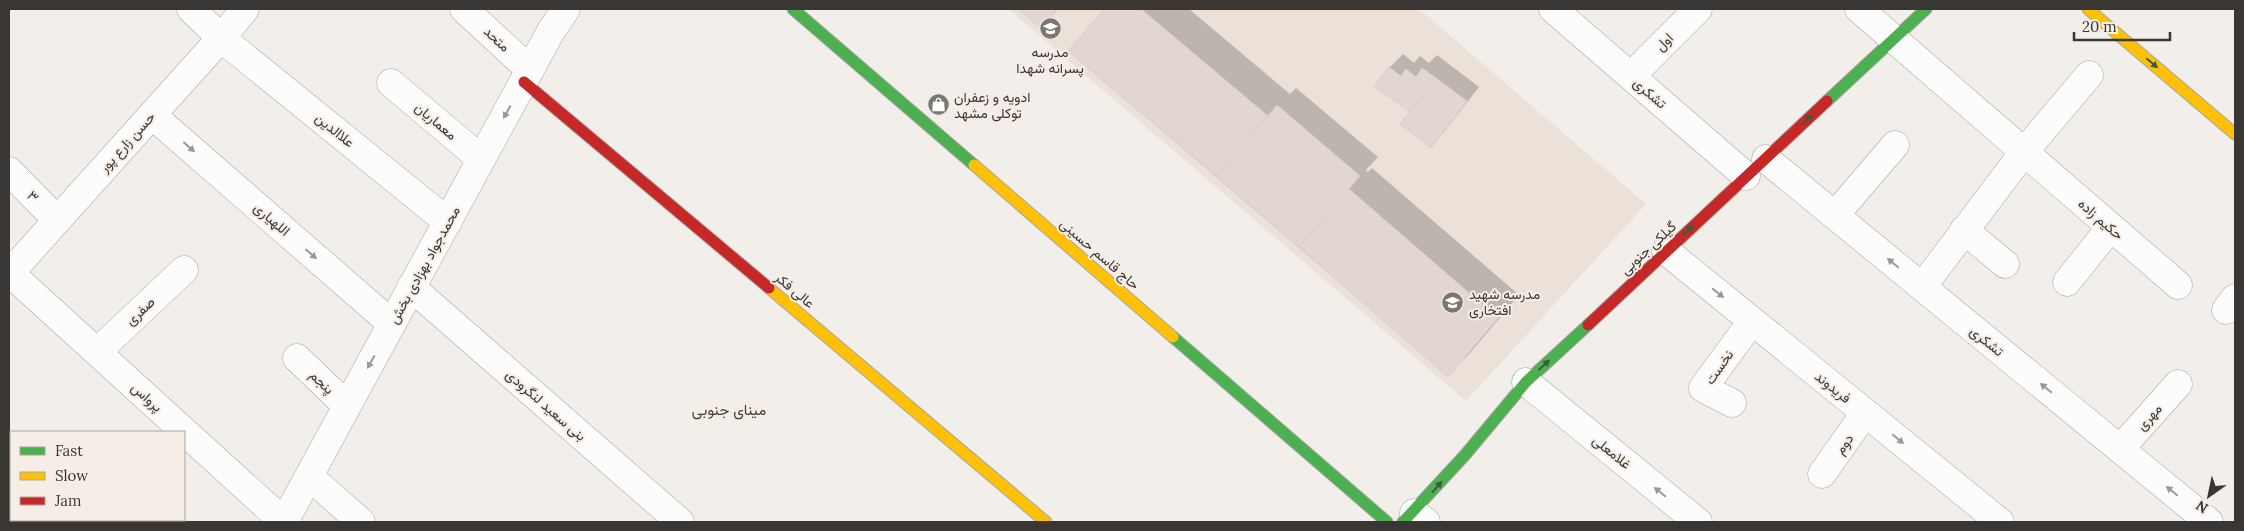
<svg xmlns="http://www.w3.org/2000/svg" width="2244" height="531" font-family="Lora,Vazirmatn,serif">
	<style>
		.built { fill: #ebe1d9 }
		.shadow { fill: #0003 }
		.building { fill: #e3d6d0; stroke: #d4d1ce }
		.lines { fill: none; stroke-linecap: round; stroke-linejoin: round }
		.street-casing { stroke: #a8a5a2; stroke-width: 29 }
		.fast-casing { stroke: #a8a5a2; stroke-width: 13 }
		.slow-casing { stroke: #a8a5a2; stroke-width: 13 }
		.jam-casing { stroke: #a8a5a2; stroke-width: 13 }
		.street { stroke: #fdfcfc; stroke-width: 28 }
		.fast { stroke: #4caf50; stroke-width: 11 }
		.slow { stroke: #ffc107; stroke-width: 11 }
		.jam { stroke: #c62828; stroke-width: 11 }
		.oneway { fill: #3f5a3c }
		.oneway2 { fill: #9b9998 }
		.labels { text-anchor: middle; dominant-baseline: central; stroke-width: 4; stroke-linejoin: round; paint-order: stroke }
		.street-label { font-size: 14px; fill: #393633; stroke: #f6eee6 }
		.poi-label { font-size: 14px; fill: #393633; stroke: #f6eee6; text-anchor: start }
		.neighbourhood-label { font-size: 15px; fill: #423c36; stroke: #f6eee6 }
	</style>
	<rect width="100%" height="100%" fill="#f2eeea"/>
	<path class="built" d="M 1008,9 L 1419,9 L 1646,204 L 1466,401 Z"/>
	<path class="shadow" d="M 1020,9 L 1058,9 L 1041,26 Z
		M 1105,9 L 1189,9 L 1290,94 L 1296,88 L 1378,157 L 1366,170 L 1368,172 L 1372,168 L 1519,295 L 1470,353 L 1448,375 L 1069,51 Z
		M 1403,54 L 1414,63 L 1420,56 L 1429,63 L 1437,55 L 1479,87 L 1444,132 L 1431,146 L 1389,68 Z"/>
	<path class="building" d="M 1018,9 L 1057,9 L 1041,28 Z
		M 1104,9 L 1141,9 L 1268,116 L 1216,176 L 1068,51 Z
		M 1389,67 L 1401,76 L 1406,69 L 1416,77 L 1422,68 L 1436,78 L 1410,112 L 1374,86 Z
		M 1436,78 L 1467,101 L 1431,148 L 1400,124 Z
		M 1277,105 L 1360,176 L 1299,247 L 1216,176 Z
		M 1349,189 L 1498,318 L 1448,377 L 1299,247 Z"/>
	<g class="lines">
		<defs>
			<path id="street" d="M 191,9 L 221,38 L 448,222
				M 464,9 L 530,70
				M 1553,9 L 1746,176
				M 1859,9 L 2178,285
				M 1631,76 L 1698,9
				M 391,83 L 481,159
				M 152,115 L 392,324
				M 1766,159 L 2209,522
				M 9,171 L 57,220
				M 1835,215 L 1895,145
				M 1964,230 L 2005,264
				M 1666,251 L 2000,522
				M 10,273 L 284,522
				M 9,274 L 221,38 L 245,9
				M 2067,282 L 2111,227
				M 411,287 L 680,522
				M 1922,287 L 2024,152 L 2089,75
				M 2226,310 L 2235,298
				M 97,352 L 184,270
				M 297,358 L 347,406
				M 1526,382 L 1698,522
				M 1732,403 L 1703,388 L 1752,321
				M 2120,449 L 2178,384
				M 1822,474 L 1865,413
				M 309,476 L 361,522
				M 9,510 L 11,508
				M 1414,513 L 1426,522
				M 284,522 L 551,31 L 566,9"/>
			<path id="fast" d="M 793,9 L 974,165
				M 1827,101 L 1926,9
				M 1173,337 L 1387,522
				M 1403,522 L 1465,455 L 1526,382 L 1588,325"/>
			<path id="slow" d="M 2088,9 L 2235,134
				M 974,165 L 1173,337
				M 769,288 L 1046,522"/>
			<path id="jam" d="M 524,82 L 769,288
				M 1588,325 L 1827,101"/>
		</defs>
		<use href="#street" class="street-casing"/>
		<use href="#fast" class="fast-casing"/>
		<use href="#slow" class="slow-casing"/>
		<use href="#jam" class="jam-casing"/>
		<use href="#street" class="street"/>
		<use href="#fast" class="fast"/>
		<use href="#slow" class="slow"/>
		<use href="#jam" class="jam"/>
	</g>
	<defs><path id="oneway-solid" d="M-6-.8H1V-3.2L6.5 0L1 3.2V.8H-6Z" transform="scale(1.25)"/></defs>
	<g class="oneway">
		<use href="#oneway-solid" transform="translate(2152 63) rotate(40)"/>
		<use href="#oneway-solid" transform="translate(1807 120) rotate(-43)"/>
		<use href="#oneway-solid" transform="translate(1688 230) rotate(-43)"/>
		<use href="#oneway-solid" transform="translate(1544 365) rotate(-43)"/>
		<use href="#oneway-solid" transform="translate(1437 487) rotate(-49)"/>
	</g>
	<g class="oneway2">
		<use href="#oneway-solid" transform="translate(507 112) rotate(119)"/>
		<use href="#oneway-solid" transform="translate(189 147) rotate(41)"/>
		<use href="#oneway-solid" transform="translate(311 254) rotate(41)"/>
		<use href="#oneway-solid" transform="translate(1893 263) rotate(-140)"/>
		<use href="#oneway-solid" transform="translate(1718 293) rotate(39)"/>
		<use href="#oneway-solid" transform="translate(371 362) rotate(119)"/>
		<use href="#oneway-solid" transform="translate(2046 388) rotate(-141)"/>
		<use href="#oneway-solid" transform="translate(1898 439) rotate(39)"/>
		<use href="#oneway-solid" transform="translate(2172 491) rotate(-141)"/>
		<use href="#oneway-solid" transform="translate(1660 492) rotate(-141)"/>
	</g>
	<defs>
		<symbol id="school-disc" viewBox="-11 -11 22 22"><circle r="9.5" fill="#7a7673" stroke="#f6eee6"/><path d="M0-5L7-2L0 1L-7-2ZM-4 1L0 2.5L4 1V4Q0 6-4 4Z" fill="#fff"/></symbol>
		<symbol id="shop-disc" viewBox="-11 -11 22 22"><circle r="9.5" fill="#7a7673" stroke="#f6eee6"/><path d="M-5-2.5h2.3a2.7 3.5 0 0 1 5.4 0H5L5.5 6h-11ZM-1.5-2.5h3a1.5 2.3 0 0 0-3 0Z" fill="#fff"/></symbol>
	</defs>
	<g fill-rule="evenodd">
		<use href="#school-disc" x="1038" y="16" width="25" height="25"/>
		<use href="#shop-disc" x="926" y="92" width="25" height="25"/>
		<use href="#school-disc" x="1440" y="290" width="25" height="25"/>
	</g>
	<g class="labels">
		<g class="street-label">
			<text transform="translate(497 39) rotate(43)">متحد</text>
			<text transform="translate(1664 42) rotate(-45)">اول</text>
			<text transform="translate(1650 93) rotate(41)">تشکری</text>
			<text transform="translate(436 121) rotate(40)">معماریان</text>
			<text transform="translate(335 130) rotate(39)">علاالدین</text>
			<text transform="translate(127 142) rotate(-48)">حسن زارع پور</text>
			<text transform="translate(33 196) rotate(46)">۳</text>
			<text transform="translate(272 219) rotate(41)">اللهیاری</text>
			<text transform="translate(2101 219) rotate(41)">حکیم زاده</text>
			<text transform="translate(1648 248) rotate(-43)">گیلکی جنوبی</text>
			<text transform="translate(1100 254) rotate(41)">حاج قاسم حسینی</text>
			<text transform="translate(424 265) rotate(-61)">محمدجواد بهزادی بخش</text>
			<text transform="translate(795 290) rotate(40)">عالی فکر</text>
			<text transform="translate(140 311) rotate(-43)">صفری</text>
			<text transform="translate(1987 341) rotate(39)">تشکری</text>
			<text transform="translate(1719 367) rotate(-55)">نخست</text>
			<text transform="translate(322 382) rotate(44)">پنجم</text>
			<text transform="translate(1833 387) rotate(39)">فریدوند</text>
			<text transform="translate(147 397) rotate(42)">پرواس</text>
			<text transform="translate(546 405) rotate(41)">بنی سعید لنگرودی</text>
			<text transform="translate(2149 417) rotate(-48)">مهری</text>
			<text transform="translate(1844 444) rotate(-55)">دوم</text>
			<text transform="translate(1612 452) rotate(39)">غلامعلی</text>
		</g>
		<g class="poi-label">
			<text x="1050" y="52" text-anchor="middle">مدرسه<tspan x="1050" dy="16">پسرانه شهدا</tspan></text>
			<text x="954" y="97">ادویه و زعفران<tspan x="954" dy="16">توکلی مشهد</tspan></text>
			<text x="1469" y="294">مدرسه شهید<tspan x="1469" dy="16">افتخاری</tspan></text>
		</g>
		<g class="neighbourhood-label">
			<text x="729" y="409">مینای جنوبی</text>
		</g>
	</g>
	<rect width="2244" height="531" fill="none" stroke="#393633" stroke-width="20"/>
	<rect x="10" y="431" width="175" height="90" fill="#f6eee6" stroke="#aaa49e"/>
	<rect x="20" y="447" width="25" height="8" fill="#4caf50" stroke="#aaa49e"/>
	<text x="55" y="456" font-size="15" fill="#393633">Fast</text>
	<rect x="20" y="472" width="25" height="8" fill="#ffc107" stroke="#aaa49e"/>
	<text x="55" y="481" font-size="15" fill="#393633">Slow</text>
	<rect x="20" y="497" width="25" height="8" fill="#c62828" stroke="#aaa49e"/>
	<text x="55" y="506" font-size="15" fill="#393633">Jam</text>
	<g transform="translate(2209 496) rotate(213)" stroke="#f6eee6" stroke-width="4" paint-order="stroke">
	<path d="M0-4L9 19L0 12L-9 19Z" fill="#393633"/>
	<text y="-8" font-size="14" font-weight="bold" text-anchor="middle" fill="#393633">N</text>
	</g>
	<path d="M2074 32v8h96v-8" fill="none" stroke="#393633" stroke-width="2.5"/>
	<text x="2082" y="32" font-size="15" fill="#393633" stroke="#f6eee6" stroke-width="4" paint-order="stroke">20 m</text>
</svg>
